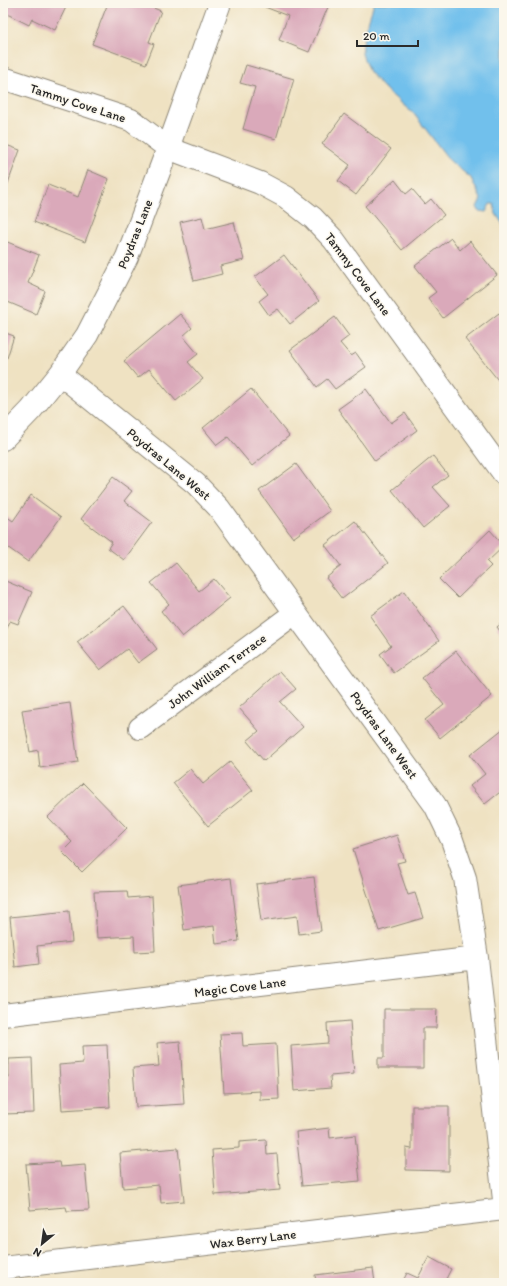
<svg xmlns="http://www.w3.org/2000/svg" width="507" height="1286" font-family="Itim,sans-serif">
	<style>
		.water { fill: #71c0ec; stroke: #4e768c }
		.building { fill: #daa9ba }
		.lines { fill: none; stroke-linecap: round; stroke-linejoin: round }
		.minor-casing { stroke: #8d8676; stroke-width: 24 }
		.minor { stroke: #fff; stroke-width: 22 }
		.labels { text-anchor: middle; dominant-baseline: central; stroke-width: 3; stroke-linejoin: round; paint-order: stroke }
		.street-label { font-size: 13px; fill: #2b2b2b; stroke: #fbf7ec }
	</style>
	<rect width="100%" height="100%" fill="#fbf7ec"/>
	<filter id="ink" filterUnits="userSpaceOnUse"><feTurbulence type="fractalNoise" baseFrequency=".025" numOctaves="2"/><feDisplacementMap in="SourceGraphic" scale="8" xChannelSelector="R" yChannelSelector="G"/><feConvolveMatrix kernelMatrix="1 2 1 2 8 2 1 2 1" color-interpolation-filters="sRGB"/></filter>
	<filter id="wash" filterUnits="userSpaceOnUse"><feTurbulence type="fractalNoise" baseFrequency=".012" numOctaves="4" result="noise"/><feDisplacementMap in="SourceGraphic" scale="16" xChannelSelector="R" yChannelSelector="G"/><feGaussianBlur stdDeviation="0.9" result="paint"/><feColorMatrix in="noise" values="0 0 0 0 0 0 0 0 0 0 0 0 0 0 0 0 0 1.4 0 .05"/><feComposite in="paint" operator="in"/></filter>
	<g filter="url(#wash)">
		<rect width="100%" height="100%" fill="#efe2c2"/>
		<path class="water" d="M 374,3 L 504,3 L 504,226 L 496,214 L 494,204 L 490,204 L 486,212 L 479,211 L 477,207 L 481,199 L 471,178 L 450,161 L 414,114 L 387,91 L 369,72 L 362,54 L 364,35 Z"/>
		<g id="blocks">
			<path class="building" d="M 3,3 L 68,3 L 55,30 L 32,19 L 29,25 L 3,12 Z
				M 108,3 L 141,3 L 161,11 L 149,42 L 154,44 L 146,64 L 92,44 Z
				M 267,3 L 318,3 L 328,7 L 309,52 L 279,40 L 288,16 L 265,7 Z
				M 246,65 L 294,79 L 276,139 L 243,129 L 255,87 L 240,83 Z
				M 344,114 L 391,149 L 356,195 L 338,181 L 350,165 L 322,144 Z
				M 3,144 L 20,150 L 3,197 Z
				M 88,170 L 109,179 L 85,242 L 34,222 L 48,185 L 78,197 Z
				M 395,180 L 406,194 L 412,189 L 425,204 L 431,199 L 444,215 L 402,250 L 365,206 Z
				M 202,217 L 205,229 L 234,222 L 244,260 L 220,266 L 222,274 L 194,281 L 180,222 Z
				M 451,238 L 460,250 L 470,241 L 497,275 L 443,318 L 428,298 L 436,292 L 415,266 Z
				M 5,241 L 39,255 L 28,283 L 45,291 L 36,314 L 3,300 L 3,246 Z
				M 284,255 L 319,301 L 290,324 L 278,309 L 269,315 L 259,301 L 268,294 L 255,277 Z
				M 499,313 L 504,320 L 504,383 L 502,385 L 465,339 Z
				M 180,314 L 192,328 L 183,336 L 198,354 L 188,362 L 203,379 L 176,401 L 149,369 L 138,378 L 124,361 Z
				M 335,317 L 349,336 L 340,343 L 351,356 L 356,353 L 366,367 L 335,389 L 327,379 L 317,387 L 290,350 Z
				M 3,332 L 14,336 L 7,358 L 3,357 Z
				M 251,389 L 289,436 L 252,466 L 228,437 L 217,445 L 203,428 Z
				M 366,389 L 391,423 L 405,413 L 417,430 L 375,461 L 338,409 Z
				M 433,456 L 448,475 L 433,487 L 450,506 L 423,528 L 392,490 Z
				M 296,464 L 330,511 L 293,538 L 259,491 Z
				M 113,477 L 132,491 L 124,501 L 152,522 L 124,560 L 108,548 L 112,542 L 81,519 Z
				M 31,495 L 61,517 L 28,562 L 3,544 L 3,514 L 13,521 Z
				M 355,521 L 388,563 L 342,599 L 326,578 L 341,566 L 325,545 Z
				M 490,530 L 504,546 L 487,562 L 491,566 L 458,598 L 439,579 Z
				M 176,563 L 199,591 L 214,579 L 230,598 L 182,637 L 161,611 L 169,604 L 151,583 Z
				M 3,580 L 32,592 L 18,624 L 10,621 L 3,638 Z
				M 404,591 L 439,641 L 394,673 L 380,654 L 391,646 L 370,616 Z
				M 124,606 L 157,649 L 138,663 L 127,649 L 100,670 L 77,642 Z
				M 504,621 L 504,636 L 497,627 Z
				M 456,651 L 492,696 L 440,738 L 425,720 L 444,705 L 422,678 Z
				M 280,671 L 296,689 L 280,702 L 303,727 L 264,761 L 247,741 L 259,731 L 239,708 Z
				M 70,703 L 78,762 L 40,768 L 38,750 L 30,752 L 26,729 L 25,729 L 22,710 Z
				M 504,728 L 504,789 L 485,804 L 470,786 L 485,774 L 470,755 Z
				M 230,762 L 253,790 L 208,826 L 173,783 L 190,769 L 203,784 Z
				M 83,783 L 127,828 L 82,872 L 62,852 L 72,842 L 48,817 Z
				M 397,835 L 405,861 L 397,863 L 408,895 L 415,893 L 423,918 L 379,931 L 353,849 Z
				M 314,877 L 321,931 L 299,934 L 297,916 L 261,921 L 256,884 Z
				M 231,878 L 239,941 L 216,944 L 214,926 L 184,930 L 178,885 Z
				M 127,891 L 128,898 L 152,896 L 155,951 L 135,952 L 134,936 L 97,938 L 94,892 Z
				M 69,911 L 72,942 L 37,946 L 39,964 L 15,967 L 10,917 Z
				M 384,1009 L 437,1009 L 436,1028 L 423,1028 L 423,1068 L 378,1068 L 378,1058 L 384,1058 Z
				M 350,1021 L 354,1074 L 330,1076 L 331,1088 L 294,1091 L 291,1046 L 328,1043 L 327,1023 Z
				M 242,1033 L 243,1046 L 276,1044 L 279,1099 L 260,1100 L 260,1091 L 224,1093 L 220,1034 Z
				M 180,1041 L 184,1104 L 136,1107 L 133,1068 L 159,1066 L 157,1043 Z
				M 107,1045 L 110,1107 L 62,1110 L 59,1065 L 83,1063 L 82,1046 Z
				M 32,1058 L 34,1113 L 3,1114 L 3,1079 L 9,1078 L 9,1059 Z
				M 412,1106 L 449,1106 L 449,1171 L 406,1170 L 406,1148 L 412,1149 Z
				M 329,1128 L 330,1138 L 355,1135 L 360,1181 L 302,1186 L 296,1132 Z
				M 266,1140 L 267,1155 L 277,1154 L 280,1190 L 215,1195 L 212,1150 L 239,1148 L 239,1142 Z
				M 178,1148 L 184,1201 L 161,1203 L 159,1185 L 123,1188 L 120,1153 Z
				M 59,1162 L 60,1167 L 85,1165 L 89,1210 L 67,1211 L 66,1207 L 30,1210 L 26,1164 Z
				M 429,1257 L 451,1269 L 446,1279 L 453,1283 L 402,1283 L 407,1273 L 418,1278 Z
				M 373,1268 L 375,1283 L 316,1283 L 315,1275 Z"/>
		</g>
	</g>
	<g filter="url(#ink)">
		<use href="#blocks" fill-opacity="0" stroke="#8d8676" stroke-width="1"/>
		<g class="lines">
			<defs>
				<path id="minor" d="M 3,78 L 131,120 L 168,148 L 260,183 L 286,197 L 313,218 L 334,240 L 504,474
					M 60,374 L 196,484 L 219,508 L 435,805 L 452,840 L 465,878 L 477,958 L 504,1200
					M 3,439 L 31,410 L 60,374 L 87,335 L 127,257 L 168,148 L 220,3
					M 140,728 L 295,613
					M 3,1015 L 477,958
					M 3,1268 L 504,1209"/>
			</defs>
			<use href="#minor" class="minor-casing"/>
			<use href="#minor" class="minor"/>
		</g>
	</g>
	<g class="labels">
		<g class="street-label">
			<text transform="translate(78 103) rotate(18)">Tammy Cove Lane</text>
			<text transform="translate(135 234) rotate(-68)">Poydras Lane</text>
			<text transform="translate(358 274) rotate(53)">Tammy Cove Lane</text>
			<text transform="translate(169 464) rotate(40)">Poydras Lane West</text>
			<text transform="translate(217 671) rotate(-36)">John William Terrace</text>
			<text transform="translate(384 735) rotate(54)">Poydras Lane West</text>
			<text transform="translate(240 987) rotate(-7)">Magic Cove Lane</text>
			<text transform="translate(253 1239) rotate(-7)">Wax Berry Lane</text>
		</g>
	</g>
	<rect width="507" height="1286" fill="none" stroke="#fbf7ec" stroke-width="16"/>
	<g transform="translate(42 1244) rotate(209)" stroke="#fbf7ec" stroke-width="3" paint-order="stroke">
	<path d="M0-3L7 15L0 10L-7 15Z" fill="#2b2b2b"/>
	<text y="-6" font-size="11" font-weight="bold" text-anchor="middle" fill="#2b2b2b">N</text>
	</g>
	<path d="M357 40v6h61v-6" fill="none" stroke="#2b2b2b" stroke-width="2"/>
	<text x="363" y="40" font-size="12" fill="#2b2b2b" stroke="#fbf7ec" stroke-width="3" paint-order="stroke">20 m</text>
</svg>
